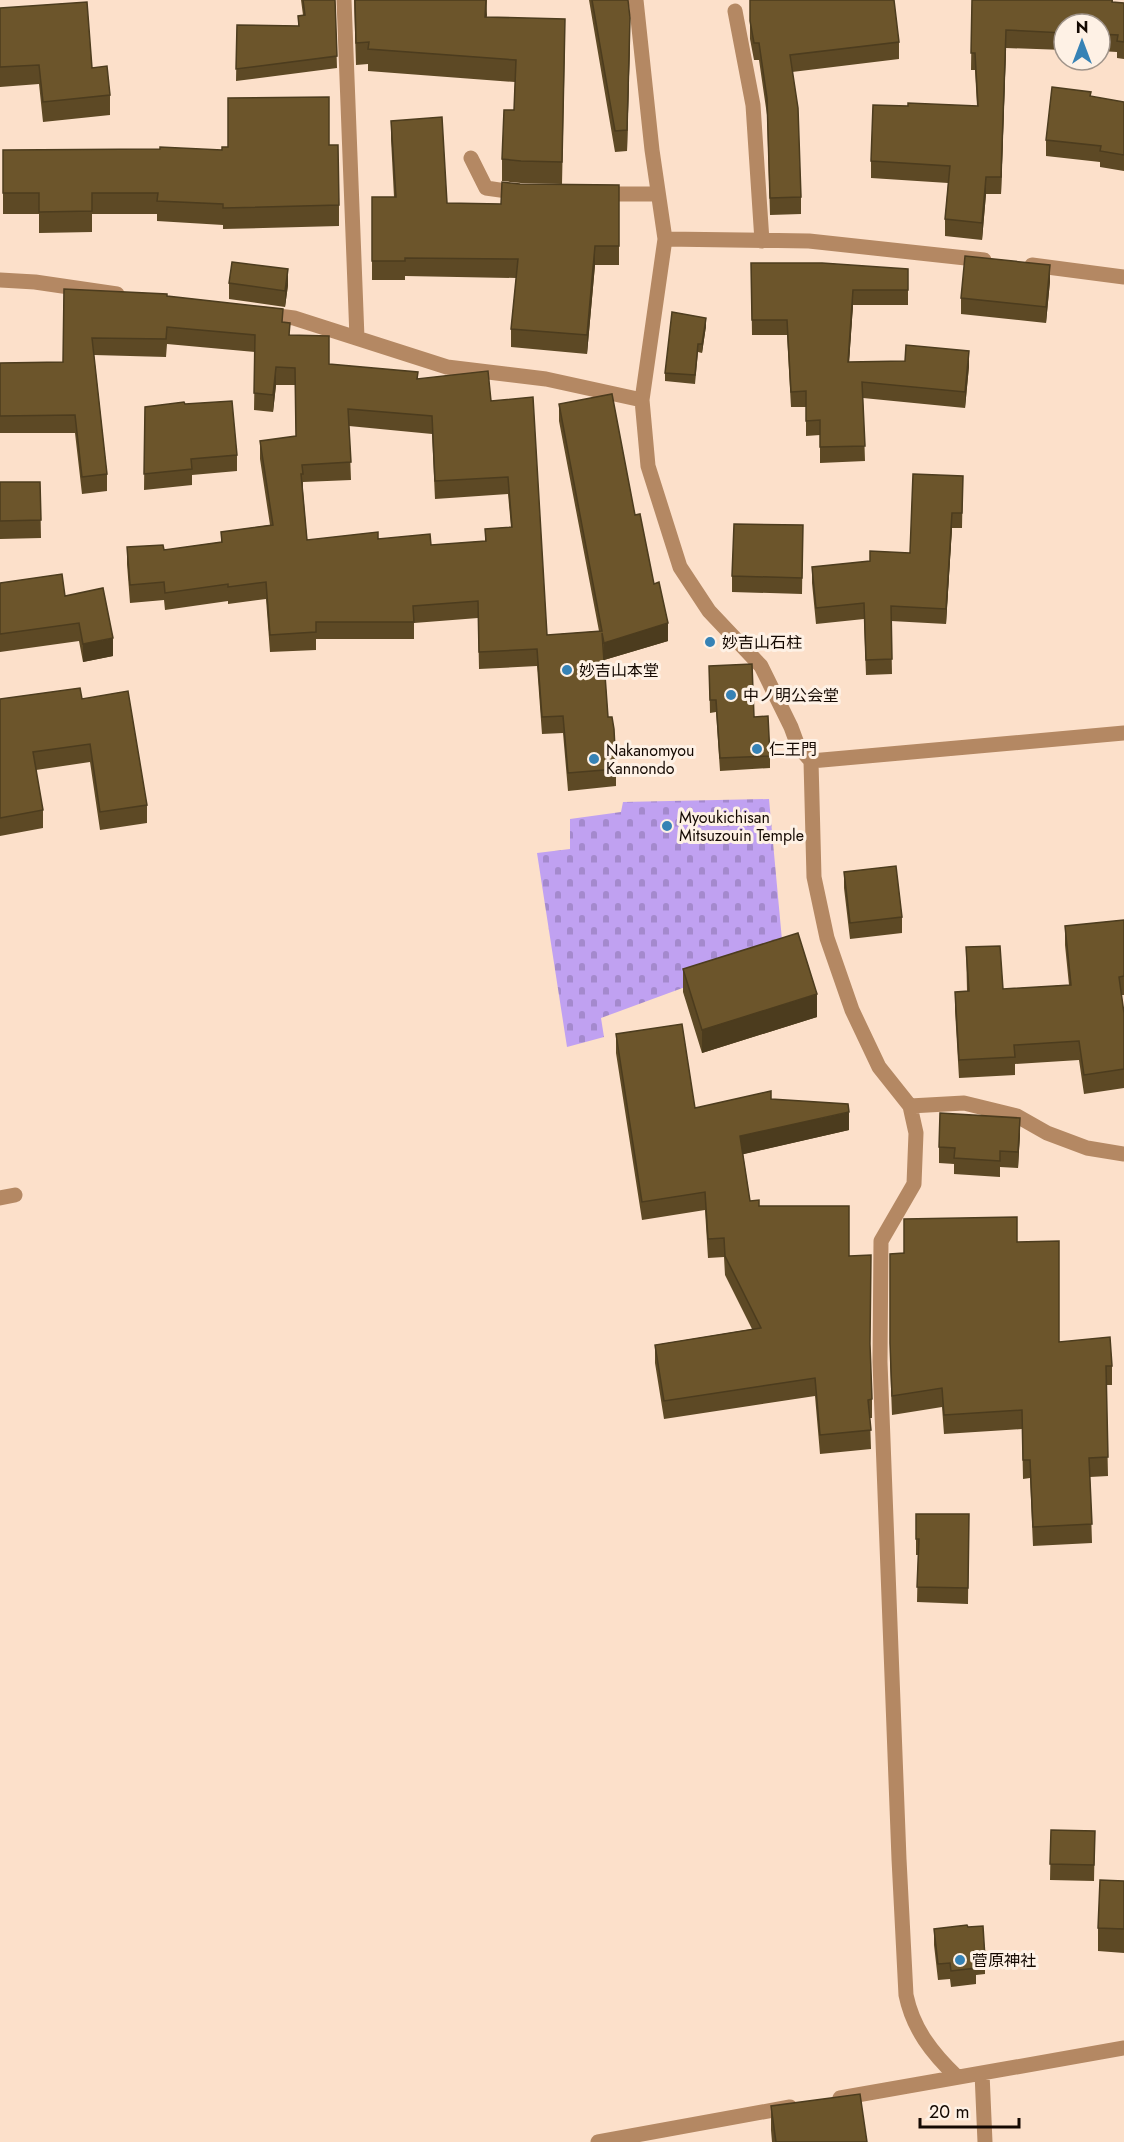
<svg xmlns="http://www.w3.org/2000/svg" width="1124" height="2142" font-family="Jost,'Noto Sans JP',sans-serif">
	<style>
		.cemetery { fill: url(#cemetery-stones) }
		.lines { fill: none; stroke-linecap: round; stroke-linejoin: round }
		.minor { stroke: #b48863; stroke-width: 15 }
		.wall { fill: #5d4925; fill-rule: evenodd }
		.shaded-wall { fill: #4c3c1e }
		.building { fill: #6c552b; stroke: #4c3c1e; stroke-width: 1.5; fill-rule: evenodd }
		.poi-dot { fill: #3682b5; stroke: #fef1e5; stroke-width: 2 }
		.labels { text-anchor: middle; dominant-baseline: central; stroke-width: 6; stroke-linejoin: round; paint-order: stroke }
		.poi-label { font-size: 16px; fill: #140902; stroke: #fef1e5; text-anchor: start }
	</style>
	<defs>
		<pattern id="cemetery-stones" width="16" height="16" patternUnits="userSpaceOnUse" patternTransform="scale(1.5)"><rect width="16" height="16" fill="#c0a1f1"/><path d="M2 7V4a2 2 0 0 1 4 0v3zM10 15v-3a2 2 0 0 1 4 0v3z" fill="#a489cd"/></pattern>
	</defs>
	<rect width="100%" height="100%" fill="#fce0ca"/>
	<path class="cemetery" d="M 769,799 L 783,951 L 601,1018 L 604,1037 L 567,1047 L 537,853 L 570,849 L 570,819 L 621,812 L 623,802 Z"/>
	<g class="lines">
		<path class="minor" d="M 344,0 L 357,338
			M 636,0 L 652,150 L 665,239 L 642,400 L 648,466 L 680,567 L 709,611 L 761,666 L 791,727 L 798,746 L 811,761 L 814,877 L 827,938 L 852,1010 L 879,1067 L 910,1106 L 964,1103 L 1017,1116 L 1047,1133 L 1087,1148 L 1124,1154
			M 735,11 L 753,105 L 762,241
			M 471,158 L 486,188 L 520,193
			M 598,194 L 658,194
			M 665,239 L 809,241 L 984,260
			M 1032,265 L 1124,277
			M 0,280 L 35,282 L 117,294
			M 263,314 L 294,318 L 447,367 L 546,379 L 642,400
			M 811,761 L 1124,733
			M 910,1106 L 916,1133 L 914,1184 L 881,1241 L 880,1362 L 899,1859 L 906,1995 C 913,2029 932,2053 957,2077
			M 0,1198 L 15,1195
			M 982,2073 L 985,2142
			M 840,2098 L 1124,2048
			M 598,2142 L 790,2107"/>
	</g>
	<path class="wall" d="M 301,0 L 335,0 L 337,68 L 236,81 L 237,25 L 298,26 L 298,16 L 303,15 Z
		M 354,0 L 487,0 L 486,17 L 565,41 L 562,184 L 521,183 L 502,181 L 502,159 L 514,110 L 515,82 L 368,71 L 368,64 L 356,65 Z
		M 589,0 L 628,0 L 630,39 L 627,151 L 615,152 Z
		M 750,0 L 899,42 L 899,59 L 792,72 L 801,197 L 801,214 L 770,215 L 767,115 L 759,60 L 754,60 L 750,39 Z
		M 972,0 L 1113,0 L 1113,2 L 1124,3 L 1124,59 L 1117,58 L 1117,52 L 1100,51 L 1100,24 L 1064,24 L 1064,50 L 1006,48 L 1001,194 L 986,194 L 982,240 L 945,236 L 945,219 L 948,183 L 871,178 L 871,161 L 908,106 L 977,106 L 975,70 L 971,70 Z
		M 0,8 L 92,68 L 110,95 L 110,115 L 43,122 L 39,84 L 0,87 Z
		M 1124,102 L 1124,171 L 1100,167 L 1100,162 L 1046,156 L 1046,140 Z
		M 391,121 L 447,203 L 501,204 L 520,184 L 619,185 L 619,265 L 595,265 L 587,354 L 511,347 L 511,329 L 516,278 L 405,276 L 405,280 L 372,280 L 372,197 L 394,197 L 391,139 Z
		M 329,145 L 339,205 L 339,226 L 223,229 L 223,225 L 157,221 L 157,214 L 92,214 L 92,232 L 39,233 L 39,214 L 3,214 L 3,150 L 222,150 Z
		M 751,263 L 908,269 L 908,305 L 853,305 L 849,362 L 969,366 L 965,408 L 863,398 L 865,461 L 820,463 L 820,435 L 806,436 L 806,407 L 791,407 L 787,335 L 752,335 Z
		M 1050,281 L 1046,323 L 961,314 L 961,298 Z
		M 229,283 L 288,285 L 285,307 L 229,299 Z
		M 64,289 L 167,296 L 283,322 L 290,335 L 329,364 L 418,379 L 491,401 L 547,635 L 599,631 L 559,421 L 559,404 L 635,515 L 668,641 L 604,660 L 608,717 L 616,769 L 616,786 L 568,791 L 563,733 L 542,734 L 537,666 L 479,669 L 478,618 L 414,623 L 414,639 L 316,639 L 316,650 L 270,652 L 266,599 L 228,604 L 228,601 L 165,610 L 164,600 L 130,603 L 127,564 L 127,547 L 164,550 L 221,542 L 221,532 L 270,525 L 260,459 L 260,441 L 296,436 L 295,385 L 276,385 L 273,412 L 254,410 L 255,352 L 167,344 L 166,357 L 94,355 L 107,474 L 107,491 L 82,494 L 75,433 L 0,433 L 0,363 L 63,362 ZM 349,426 L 432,434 L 435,499 L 508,494 L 511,527 L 485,529 L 485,541 L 431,545 L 378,539 L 307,540 L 303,491 L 303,482 L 351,480 Z
		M 706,326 L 702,353 L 698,352 L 695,384 L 665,381 L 665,373 Z
		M 185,404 L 237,455 L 237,471 L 192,475 L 192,485 L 144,490 L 145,407 Z
		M 963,476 L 962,528 L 952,528 L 946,624 L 891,621 L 892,674 L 866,675 L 864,619 L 816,624 L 812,583 L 812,567 L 870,561 L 910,553 Z
		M 0,482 L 40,482 L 41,538 L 0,539 Z
		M 803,525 L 802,594 L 732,592 L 732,576 Z
		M 0,583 L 65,596 L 113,656 L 83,662 L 79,641 L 0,652 Z
		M 709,666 L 754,717 L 770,756 L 770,768 L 720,771 L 716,712 L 710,713 Z
		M 0,699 L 82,699 L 147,805 L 147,823 L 100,830 L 90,762 L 36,770 L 43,810 L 43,828 L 0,836 Z
		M 844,872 L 902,917 L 902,933 L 850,939 L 844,888 Z
		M 1124,920 L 1124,995 L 1121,995 L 1124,1013 L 1124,1088 L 1084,1094 L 1079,1060 L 1015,1064 L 1015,1075 L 959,1078 L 955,1010 L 955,992 L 967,991 L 966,947 L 1003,989 L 1069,985 L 1065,945 L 1065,926 Z
		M 683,969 L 817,1017 L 702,1053 L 683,992 Z
		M 616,1034 L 695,1108 L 771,1099 L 849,1130 L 743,1154 L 750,1201 L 849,1256 L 870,1347 L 872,1399 L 872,1418 L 870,1418 L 871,1449 L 820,1454 L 815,1396 L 664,1419 L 655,1363 L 655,1345 L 752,1329 L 725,1275 L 724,1257 L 708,1258 L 705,1210 L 642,1220 L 616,1053 Z
		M 1020,1133 L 1018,1168 L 1000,1167 L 1000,1177 L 954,1174 L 954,1164 L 939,1163 L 939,1147 Z
		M 1017,1242 L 1059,1342 L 1112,1366 L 1112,1385 L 1106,1385 L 1108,1476 L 1090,1477 L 1092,1543 L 1033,1546 L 1030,1478 L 1023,1479 L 1022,1429 L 944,1434 L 942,1407 L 892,1415 L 890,1362 L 890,1254 Z
		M 916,1514 L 969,1514 L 968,1604 L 917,1602 L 918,1555 L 916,1555 Z
		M 1051,1830 L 1095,1831 L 1094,1881 L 1050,1880 Z
		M 1124,1881 L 1124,1953 L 1098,1951 L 1098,1928 Z
		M 968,1927 L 985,1958 L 985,1974 L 976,1975 L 976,1984 L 951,1987 L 950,1979 L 938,1980 L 934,1945 L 934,1929 Z
		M 771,2106 L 867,2142 L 772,2142 L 771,2130 Z"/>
	<path class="shaded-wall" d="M 486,0 L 487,15 L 485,39 L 485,17 Z
		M 630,18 L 630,39 L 627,151 L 627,130 Z
		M 1006,30 L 1006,48 L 1001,194 L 1001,177 Z
		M 986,177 L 986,194 L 982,240 L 982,223 Z
		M 595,246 L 595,265 L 587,354 L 587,335 Z
		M 1050,265 L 1050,281 L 1046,323 L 1046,307 Z
		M 288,269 L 288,285 L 285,307 L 285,291 Z
		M 853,290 L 853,305 L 848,378 L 848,362 Z
		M 706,318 L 706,326 L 702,353 L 702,344 Z
		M 969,351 L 969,366 L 965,408 L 965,392 Z
		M 276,367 L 276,385 L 273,412 L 273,395 Z
		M 952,513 L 952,528 L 946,624 L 946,609 Z
		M 668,623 L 668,641 L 604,660 L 604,643 Z
		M 113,638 L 113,656 L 83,662 L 83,644 Z
		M 817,994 L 817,1017 L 702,1053 L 702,1030 Z
		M 849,1112 L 849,1130 L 740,1155 L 740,1136 Z
		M 1020,1118 L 1020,1133 L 1018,1168 L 1018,1152 Z"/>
	<path class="building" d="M 303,0 L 335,0 L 337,56 L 236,69 L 237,25 L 299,26 L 298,16 L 305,15 Z
		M 355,0 L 486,0 L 485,17 L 565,19 L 562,162 L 521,161 L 502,159 L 504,110 L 514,110 L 516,60 L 368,49 L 369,42 L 356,43 Z
		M 592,0 L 628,0 L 630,18 L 627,130 L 615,131 Z
		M 750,0 L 894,0 L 899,42 L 790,55 L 798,108 L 801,197 L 770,198 L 767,98 L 759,43 L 754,43 L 750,21 Z
		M 972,0 L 1112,0 L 1112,2 L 1124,3 L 1124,42 L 1117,41 L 1118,35 L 1100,34 L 1100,24 L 1064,24 L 1064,33 L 1006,30 L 1001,177 L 986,177 L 982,223 L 945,219 L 950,166 L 871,161 L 873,105 L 908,106 L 908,103 L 978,106 L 975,53 L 971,53 Z
		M 87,2 L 92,68 L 107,66 L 110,95 L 43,102 L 39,65 L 0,67 L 0,8 Z
		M 1052,87 L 1091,92 L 1090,96 L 1124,102 L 1124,155 L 1100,151 L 1101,146 L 1046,140 Z
		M 329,97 L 329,145 L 338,145 L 339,205 L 223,208 L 223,204 L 157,201 L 158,193 L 92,193 L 92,211 L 39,212 L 39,193 L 3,193 L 3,150 L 160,149 L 160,147 L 222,150 L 222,147 L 228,147 L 228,98 Z
		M 442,117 L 447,203 L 501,204 L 502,182 L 520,184 L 619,185 L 619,246 L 595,246 L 587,335 L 511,329 L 518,259 L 405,258 L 405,261 L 372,261 L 372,197 L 396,197 L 391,121 Z
		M 965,256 L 1050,265 L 1046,307 L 961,298 Z
		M 232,262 L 288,269 L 285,291 L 229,283 Z
		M 751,263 L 822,263 L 908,269 L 908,290 L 853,290 L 848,362 L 905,361 L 906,345 L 969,351 L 965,392 L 862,382 L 865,446 L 820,447 L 820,420 L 806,421 L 806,391 L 791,392 L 787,320 L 752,320 Z
		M 64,289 L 167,294 L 167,296 L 283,309 L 282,322 L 290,323 L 289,335 L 329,336 L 329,364 L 418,372 L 417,379 L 488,371 L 491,401 L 533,397 L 547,635 L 602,631 L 559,404 L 612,394 L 635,515 L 640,514 L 654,584 L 659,582 L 668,623 L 604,643 L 602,633 L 608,717 L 612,717 L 614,729 L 616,769 L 568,773 L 563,716 L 542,717 L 537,649 L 479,652 L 478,601 L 413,606 L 414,622 L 316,622 L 316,632 L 270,635 L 266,582 L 228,587 L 228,584 L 165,593 L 164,582 L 130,585 L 127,547 L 163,545 L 164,550 L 222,542 L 221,532 L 273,525 L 260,441 L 296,436 L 295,368 L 276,367 L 273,395 L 254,393 L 255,335 L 167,327 L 166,339 L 92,338 L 107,474 L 82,477 L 75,415 L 0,416 L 0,363 L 63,362 ZM 348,409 L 432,416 L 435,481 L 508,477 L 512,527 L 485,529 L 486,541 L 431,545 L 430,534 L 378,539 L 378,532 L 307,540 L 301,474 L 303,474 L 302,465 L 351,462 Z
		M 672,312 L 706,318 L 702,344 L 698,344 L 695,375 L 665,373 Z
		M 232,401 L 237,455 L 191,459 L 192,469 L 144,474 L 145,407 L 184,402 L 185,404 Z
		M 913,474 L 963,476 L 962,513 L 952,513 L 946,609 L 891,606 L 892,659 L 866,660 L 864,603 L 816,608 L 812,567 L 870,561 L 870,551 L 910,553 Z
		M 0,482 L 40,482 L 41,520 L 0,521 Z
		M 734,524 L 803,525 L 802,578 L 732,576 Z
		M 62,574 L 65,596 L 103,588 L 113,638 L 83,644 L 79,623 L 0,634 L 0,583 Z
		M 752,664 L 754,717 L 768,716 L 770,756 L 720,758 L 716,700 L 710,700 L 709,666 Z
		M 80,688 L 82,699 L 128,691 L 147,805 L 100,812 L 90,744 L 33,752 L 43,810 L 0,818 L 0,699 Z
		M 896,866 L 902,917 L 850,923 L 844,872 Z
		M 1124,920 L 1124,976 L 1119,977 L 1124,1013 L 1124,1069 L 1084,1075 L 1079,1041 L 1014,1045 L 1015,1057 L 959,1060 L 955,992 L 969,991 L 966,947 L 1000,946 L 1003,989 L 1071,985 L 1065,926 Z
		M 798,933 L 817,994 L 702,1030 L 683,969 Z
		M 682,1024 L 695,1108 L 771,1091 L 771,1099 L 848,1104 L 849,1112 L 740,1136 L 750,1201 L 759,1200 L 759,1206 L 849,1206 L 849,1256 L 871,1255 L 870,1344 L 872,1399 L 868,1400 L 871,1430 L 820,1435 L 815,1378 L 664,1401 L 655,1345 L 761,1328 L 725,1256 L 724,1238 L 708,1239 L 705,1192 L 642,1202 L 616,1034 Z
		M 940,1113 L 1020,1118 L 1018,1152 L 1000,1151 L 1000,1161 L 954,1158 L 955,1148 L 939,1147 Z
		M 1017,1217 L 1017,1242 L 1059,1241 L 1059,1342 L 1110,1337 L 1112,1366 L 1106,1366 L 1108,1457 L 1089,1458 L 1092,1524 L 1033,1527 L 1030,1460 L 1023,1460 L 1022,1410 L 944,1415 L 942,1388 L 892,1396 L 890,1343 L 890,1254 L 904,1253 L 904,1219 Z
		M 916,1514 L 969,1514 L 968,1588 L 917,1587 L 919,1539 L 916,1539 Z
		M 1051,1830 L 1095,1831 L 1094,1865 L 1050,1864 Z
		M 1100,1880 L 1124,1881 L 1124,1929 L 1098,1928 Z
		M 967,1925 L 968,1927 L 983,1926 L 985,1958 L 976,1959 L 976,1968 L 951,1971 L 950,1963 L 938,1964 L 934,1929 Z
		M 860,2094 L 867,2142 L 776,2142 L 771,2106 Z"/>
	<g class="poi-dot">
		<circle cx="710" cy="642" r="6"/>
		<circle cx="567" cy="670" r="6"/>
		<circle cx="731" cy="695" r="6"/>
		<circle cx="757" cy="749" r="6"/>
		<circle cx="594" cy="759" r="6"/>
		<circle cx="667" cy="826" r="6"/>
		<circle cx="960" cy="1960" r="6"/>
	</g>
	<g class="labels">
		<g class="poi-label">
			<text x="722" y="642">妙吉山石柱</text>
			<text x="579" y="670">妙吉山本堂</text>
			<text x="743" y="695">中ノ明公会堂</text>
			<text x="769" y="749">仁王門</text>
			<text x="606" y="750">Nakanomyou<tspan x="606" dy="18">Kannondo</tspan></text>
			<text x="679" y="817">Myoukichisan<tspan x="679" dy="18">Mitsuzouin Temple</tspan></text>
			<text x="972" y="1960">菅原神社</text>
		</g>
	</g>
	<g transform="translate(1082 42)"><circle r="28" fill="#fef1e5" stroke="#a0948a" stroke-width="1.5"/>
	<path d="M0-4.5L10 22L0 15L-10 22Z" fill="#3682b5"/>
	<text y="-9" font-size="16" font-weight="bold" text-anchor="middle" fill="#140902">N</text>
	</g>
	<path d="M920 2118v9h99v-9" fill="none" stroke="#140902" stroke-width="3"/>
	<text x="929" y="2118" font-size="18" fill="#140902" stroke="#fef1e5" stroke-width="4.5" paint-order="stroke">20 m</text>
</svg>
